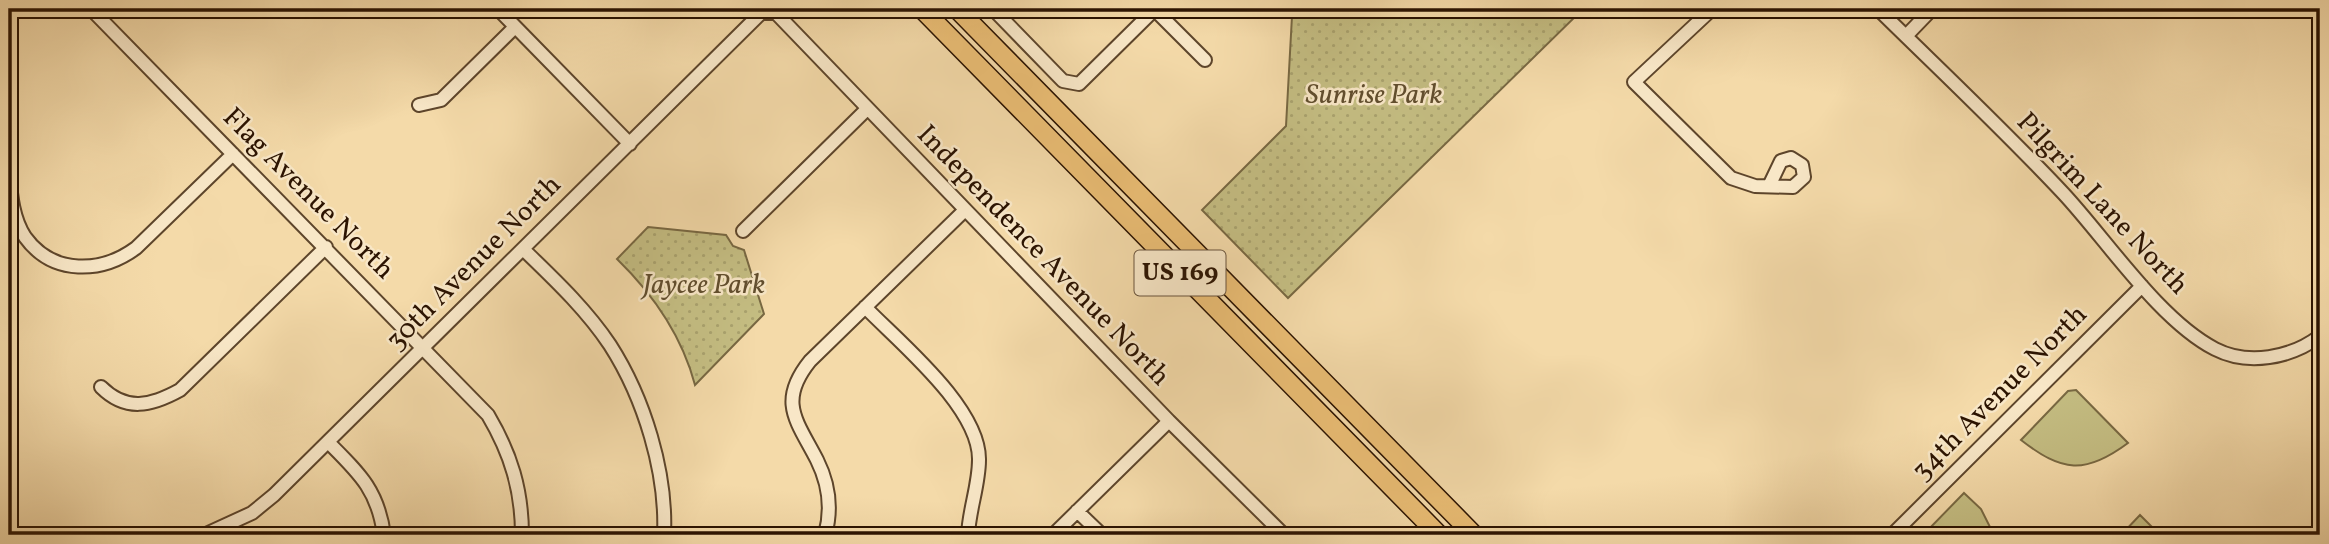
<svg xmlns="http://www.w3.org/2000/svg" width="2329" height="544" font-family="Vollkorn,serif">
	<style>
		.green { fill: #c4bd82; stroke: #786842; stroke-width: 2 }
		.park { fill: url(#park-dots); stroke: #786842; stroke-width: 2 }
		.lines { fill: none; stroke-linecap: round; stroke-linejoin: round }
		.minor-casing { stroke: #5d452b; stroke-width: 16 }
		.highway-casing { stroke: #2b1301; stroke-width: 21 }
		.minor { stroke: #f8e7c7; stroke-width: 12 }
		.highway { stroke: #eabd74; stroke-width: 18 }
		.labels { text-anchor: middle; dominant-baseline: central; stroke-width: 5; stroke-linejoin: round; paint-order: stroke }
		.shield { fill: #f8e7c7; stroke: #68533c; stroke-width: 2 }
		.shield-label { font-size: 26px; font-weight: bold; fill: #2b1301 }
		.park-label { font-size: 28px; font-style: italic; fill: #614e2e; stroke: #f8e7c7 }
		.street-label { font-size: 28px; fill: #2b1301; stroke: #f8e7c7 }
	</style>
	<defs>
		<pattern id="park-dots" width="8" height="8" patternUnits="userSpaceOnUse" patternTransform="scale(1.75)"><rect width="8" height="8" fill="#c4bd82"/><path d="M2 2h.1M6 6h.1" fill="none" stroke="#a9a26e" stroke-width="1.8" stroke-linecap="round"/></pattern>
	</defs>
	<rect width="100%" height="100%" fill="#f4daa9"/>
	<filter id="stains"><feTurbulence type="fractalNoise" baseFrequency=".00286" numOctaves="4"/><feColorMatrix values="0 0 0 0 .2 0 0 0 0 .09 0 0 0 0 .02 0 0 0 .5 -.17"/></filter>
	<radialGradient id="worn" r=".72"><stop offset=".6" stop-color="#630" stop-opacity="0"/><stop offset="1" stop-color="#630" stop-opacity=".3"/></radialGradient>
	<path class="green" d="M 2076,390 L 2128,443 C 2085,475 2062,472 2021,440 L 2068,391 Z
		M 1964,493 L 1981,509 L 1994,535 L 1923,535 Z
		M 2140,515 L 2160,535 L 2121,535 Z"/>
	<path class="park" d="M 1285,9 L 1583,9 L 1288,298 L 1202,210 L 1286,126 L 1292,16 Z
		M 648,227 L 726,235 L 733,246 L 744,250 L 764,314 L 695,385 C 682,336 653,294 617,259 Z"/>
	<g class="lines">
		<defs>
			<path id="minor" d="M 91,9 L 488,415 C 511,454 522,490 522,535
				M 498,9 L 630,144
				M 993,9 L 1063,81 L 1079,84 L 1155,9
				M 1154,9 L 1205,60
				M 1712,9 L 1634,82 L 1731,178 L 1755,186 L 1793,187 L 1804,177 L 1802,165 L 1791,158 L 1781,161 L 1770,184
				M 1878,9 C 1940,70 2004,130 2063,193 C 2106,239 2159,320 2215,349 C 2248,366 2291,358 2320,336
				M 1906,36 L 1932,9
				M 419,105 L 441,100 L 515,27
				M 9,174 C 11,196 13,219 25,237 C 53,276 102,273 136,248 L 233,154
				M 743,231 L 867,109
				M 523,249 C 554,279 586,309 610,345 C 644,398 667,472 664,535
				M 865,307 C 900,343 980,408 979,460 C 979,485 969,510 968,535
				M 101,387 C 126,412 151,406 180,390 L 326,247
				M 328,442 C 359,473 378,490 384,535
				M 1077,511 L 1102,535
				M 204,535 L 252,513 L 274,495 L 761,13 L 776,13 L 1169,421 L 1284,535
				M 825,535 C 832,510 829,484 817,460 C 797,421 777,402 810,361 L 965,210
				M 1053,535 L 1169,421
				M 1892,535 L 2142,286"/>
			<path id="highway" d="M 922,9 L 1439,535
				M 957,9 L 1474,535"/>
		</defs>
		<use href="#minor" class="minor-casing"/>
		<use href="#highway" class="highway-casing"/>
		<use href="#minor" class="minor"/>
		<use href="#highway" class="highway"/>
	</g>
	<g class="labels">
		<rect class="shield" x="1134.5" y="250.5" width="91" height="45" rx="5"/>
		<g class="shield-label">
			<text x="1180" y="273">US 169</text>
		</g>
		<g class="park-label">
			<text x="1374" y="95">Sunrise Park</text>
			<text x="704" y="285">Jaycee Park</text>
		</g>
		<g class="street-label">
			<text transform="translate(308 194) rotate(45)">Flag Avenue North</text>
			<text transform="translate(2102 204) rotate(47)">Pilgrim Lane North</text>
			<text transform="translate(1043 256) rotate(46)">Independence Avenue North</text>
			<text transform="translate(474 263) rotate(-45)">30th Avenue North</text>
			<text transform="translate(2000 393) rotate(-45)">34th Avenue North</text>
		</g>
	</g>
	<rect width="2329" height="544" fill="none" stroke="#f4daa9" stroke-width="35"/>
	<rect x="10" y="10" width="2308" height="523" fill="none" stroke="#2b1301" stroke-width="3.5"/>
	<rect x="18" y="18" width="2294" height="509" fill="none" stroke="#2b1301" stroke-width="2"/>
	<rect width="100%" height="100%" filter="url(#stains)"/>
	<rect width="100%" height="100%" fill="url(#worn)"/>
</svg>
